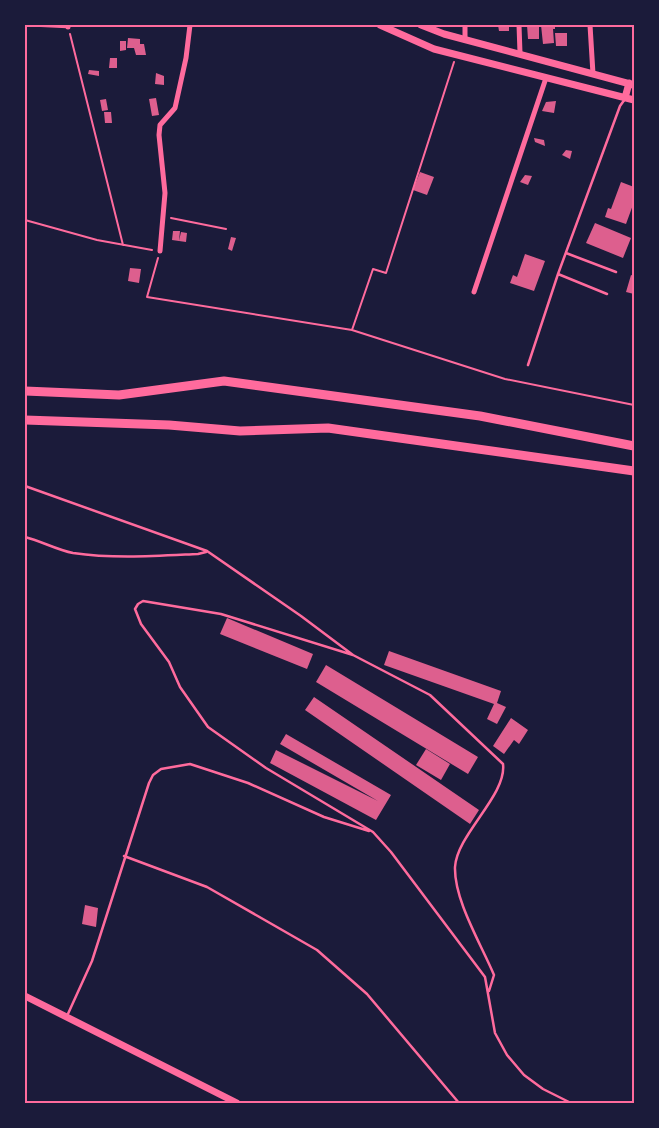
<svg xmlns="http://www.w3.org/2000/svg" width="659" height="1128" font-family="'Golos Text',sans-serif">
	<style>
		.building { fill: #dd5f8e }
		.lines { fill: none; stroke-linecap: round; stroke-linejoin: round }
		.path { stroke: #ff6b9d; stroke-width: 2 }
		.service { stroke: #ff6b9d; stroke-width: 2.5 }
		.minor { stroke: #ff6b9d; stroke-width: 5 }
		.tertiary { stroke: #ff6b9d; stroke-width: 7 }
		.trunk { stroke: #ff6b9d; stroke-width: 9 }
		.neatline { fill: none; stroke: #ff6b9d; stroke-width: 2 }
	</style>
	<rect width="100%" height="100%" fill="#1b1b3a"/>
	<path class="building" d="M 498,25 L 509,25 L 509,31 L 499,31 Z
		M 527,25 L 539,25 L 539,39 L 528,39 Z
		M 541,25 L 555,25 L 555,29 L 553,29 L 554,43 L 543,44 Z
		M 555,33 L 567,33 L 567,46 L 556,46 Z
		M 128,38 L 140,39 L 140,44 L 144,44 L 146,55 L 136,55 L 134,48 L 127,48 Z
		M 120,41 L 126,41 L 126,50 L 120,51 Z
		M 110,58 L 117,58 L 117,68 L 109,68 Z
		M 89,70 L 99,71 L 99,76 L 88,74 Z
		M 156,73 L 164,76 L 164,85 L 155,84 Z
		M 156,98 L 159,115 L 152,116 L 149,99 Z
		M 106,99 L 108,110 L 102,111 L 100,100 Z
		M 556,101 L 554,113 L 542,111 L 546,102 Z
		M 104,112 L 111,112 L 112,123 L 105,123 Z
		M 534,138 L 544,140 L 545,146 L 535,142 Z
		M 566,150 L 572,151 L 570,159 L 562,155 Z
		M 420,172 L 434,177 L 427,195 L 413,190 Z
		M 525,175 L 532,176 L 528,185 L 520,182 Z
		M 621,182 L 634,187 L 634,202 L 626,224 L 605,217 L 608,208 L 611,209 Z
		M 595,223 L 631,238 L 623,258 L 586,243 Z
		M 173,231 L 180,231 L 179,241 L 172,240 Z
		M 181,232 L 187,233 L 186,242 L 179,241 Z
		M 231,237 L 236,238 L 232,251 L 228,249 Z
		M 525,254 L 545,261 L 534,291 L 510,283 L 513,275 L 517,277 Z
		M 130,268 L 141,269 L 139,283 L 128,281 Z
		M 631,275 L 634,276 L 634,294 L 626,292 Z
		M 227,618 L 313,654 L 307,669 L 220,634 Z
		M 389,651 L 501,691 L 497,703 L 506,707 L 497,724 L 487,719 L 494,704 L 384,665 Z
		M 326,665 L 478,757 L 468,774 L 316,682 Z
		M 314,697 L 479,810 L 470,824 L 305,710 Z
		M 511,718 L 528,730 L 519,744 L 514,740 L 504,754 L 493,746 Z
		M 286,734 L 391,795 L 376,820 L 270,763 L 276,750 L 378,801 L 280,744 Z
		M 426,749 L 450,764 L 441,780 L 416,765 Z
		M 85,905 L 98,908 L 96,927 L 82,924 Z"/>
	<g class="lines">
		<path class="path" d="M 70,34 L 123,245
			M 171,218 L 226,229
			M 25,220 L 97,240 L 152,250
			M 158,258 L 147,297 L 352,330 L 505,379 L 634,405
			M 352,330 L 373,269 L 386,273 L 454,62"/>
		<path class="service" d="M 25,25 L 67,27
			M 566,253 L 616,272
			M 558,274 L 607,294
			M 528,365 L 558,274 L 620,106 L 625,99
			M 25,486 L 207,551 L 301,616 L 353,655 L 221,614 L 143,601 L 138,604 L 135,609 L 141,624 L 169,662 L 180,687 L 208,727 L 266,768 L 373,832 L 391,852 L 485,977 L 495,1033 L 507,1055 L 524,1075 L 543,1089 L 571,1103
			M 25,537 C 41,541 57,550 73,553 C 114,559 156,556 198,554 L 206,552
			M 353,655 L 430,695 L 503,764 C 507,795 457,834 455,867 C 454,900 481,944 494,975 L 489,991
			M 124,856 L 207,887 L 317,950 L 367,994 L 459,1103
			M 67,1016 L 92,961 L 149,783 L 153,775 L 161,769 L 190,764 L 248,783 L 324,817 L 369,831"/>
		<path class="minor" d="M 68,25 L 68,27
			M 465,25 L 465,40
			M 519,25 L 520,53
			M 590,25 L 593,74
			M 160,251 L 165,193 L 159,135 L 160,125 L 175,108 L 186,58 L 190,25
			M 474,292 L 546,78"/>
		<path class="tertiary" d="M 380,25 L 434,49 L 634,100
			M 421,25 L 444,34 L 634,85
			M 625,98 L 629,83
			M 25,996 L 237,1103"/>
		<path class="trunk" d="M 25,391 L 119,395 L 224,381 L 480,416 L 634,446
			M 25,420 L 169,425 L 240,431 L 328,428 L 634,471"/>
	</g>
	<rect width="659" height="1128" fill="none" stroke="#1b1b3a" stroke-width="52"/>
	<rect x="26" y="26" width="607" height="1076" class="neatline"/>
</svg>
